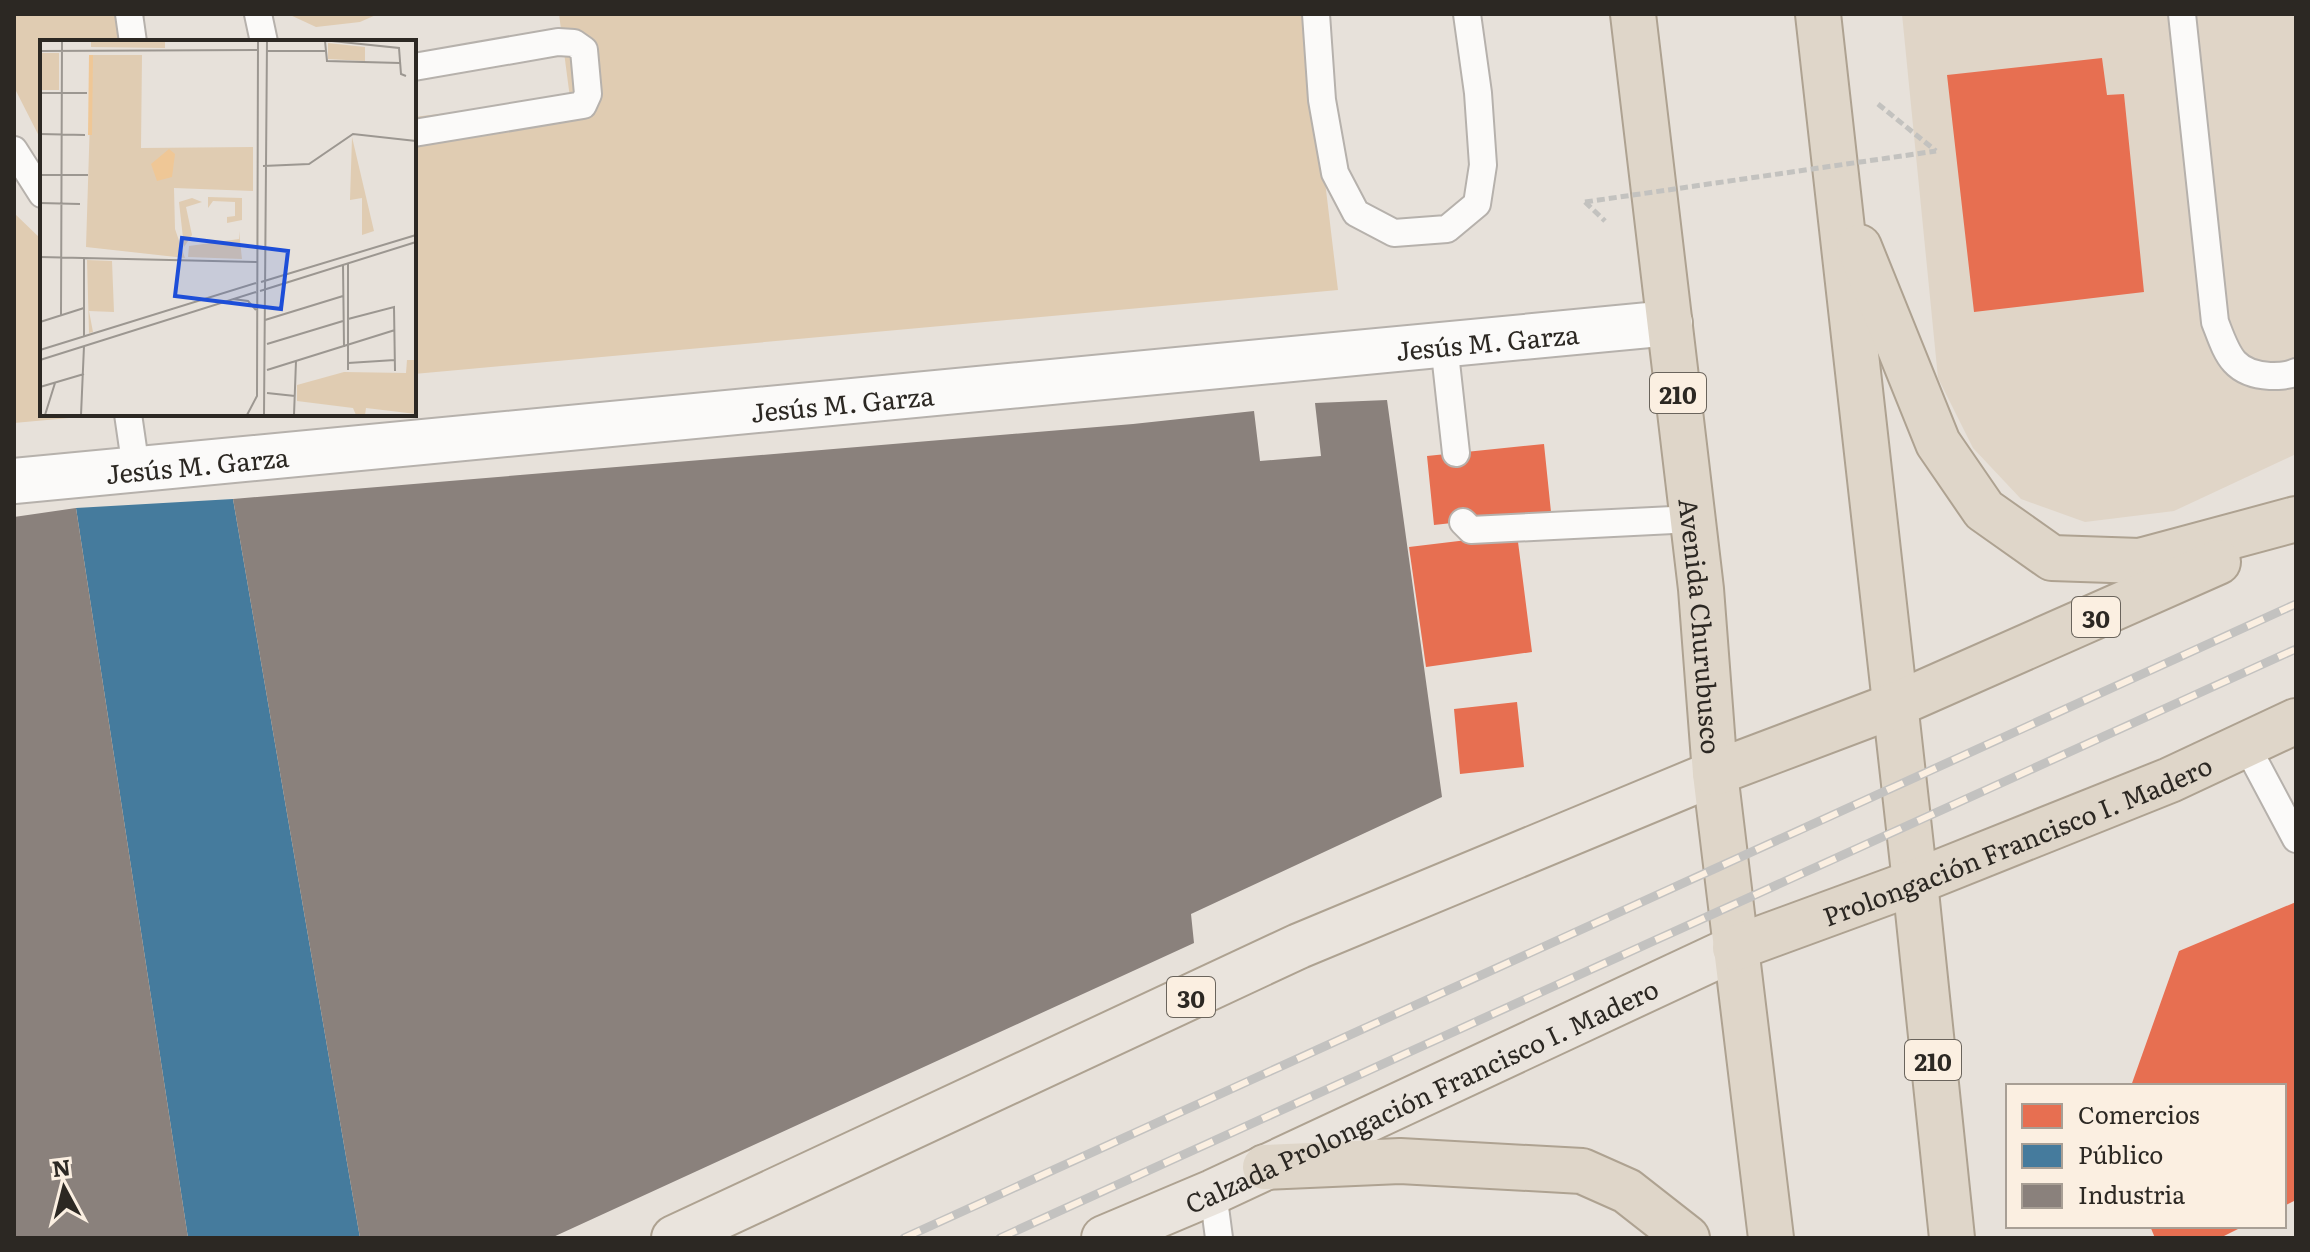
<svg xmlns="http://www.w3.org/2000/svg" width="2310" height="1252" font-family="Literata,serif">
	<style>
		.built { fill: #e0d5c7 }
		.green { fill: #e0ccb2 }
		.shops { fill: #e76f51 }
		.public { fill: #457b9d }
		.industry { fill: #8a817c }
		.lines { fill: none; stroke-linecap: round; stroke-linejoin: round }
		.lane-casing { stroke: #b6b1ac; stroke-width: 30 }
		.street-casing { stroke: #b6b1ac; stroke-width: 48 }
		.primary-casing { stroke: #aea291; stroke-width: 48 }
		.highway-casing { stroke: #aea291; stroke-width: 48 }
		.path { stroke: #c3c2bf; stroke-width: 5; stroke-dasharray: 8 4; stroke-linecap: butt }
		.lane { stroke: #fbfaf9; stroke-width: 26 }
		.street { stroke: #fbfaf9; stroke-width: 44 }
		.primary { stroke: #eae4dd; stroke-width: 44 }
		.highway { stroke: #dfd6c9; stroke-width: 44 }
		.rail-casing { stroke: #c3c2c0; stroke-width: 9 }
		.rail { stroke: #fbefe1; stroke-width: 6; stroke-dasharray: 18; stroke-linecap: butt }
		.path-bridge { stroke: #c3c2bf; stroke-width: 5; stroke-dasharray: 8 4; stroke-linecap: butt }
		.labels { text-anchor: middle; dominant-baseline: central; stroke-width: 8; stroke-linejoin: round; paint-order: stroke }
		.shield { fill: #fbefe1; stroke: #6a645c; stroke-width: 2 }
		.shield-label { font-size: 24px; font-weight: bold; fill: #2c2823 }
		.street-label { font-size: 26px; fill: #2c2823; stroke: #fbefe1 }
		.inset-river { fill: none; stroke: #efc796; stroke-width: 4 }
		.inset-road { fill: none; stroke: #9c9791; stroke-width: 2 }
		.view { fill: #1d4ed8; fill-opacity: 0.15; stroke: #1d4ed8; stroke-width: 4 }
		.inset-edge { fill: none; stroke: #2c2823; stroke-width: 4 }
	</style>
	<rect width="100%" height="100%" fill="#e7e1da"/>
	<path class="built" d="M 1902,14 L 2296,14 L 2296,454 L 2174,511 L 2085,522 L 2021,499 L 1973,448 L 1938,378 Z"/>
	<path class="green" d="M 14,14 L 146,14 L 128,42 L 42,42 L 42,142 L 14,87 Z
		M 288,14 L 378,14 L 360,22 L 316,27 Z
		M 559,14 L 1305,14 L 1338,290 L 414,374 L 414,117 L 570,98 Z
		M 14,213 L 42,240 L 42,414 L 113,414 L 14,423 Z"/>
	<path class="shops" d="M 2102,58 L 2107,95 L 2124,94 L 2144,292 L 1974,312 L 1947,75 Z
		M 1544,444 L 1551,512 L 1434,525 L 1427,456 Z
		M 1517,534 L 1532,652 L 1426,667 L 1409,547 Z
		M 1517,702 L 1524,767 L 1460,774 L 1454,709 Z
		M 2296,902 L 2296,1200 L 2284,1206 L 2284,1086 L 2131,1086 L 2179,951 Z
		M 2150,1226 L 2244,1226 L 2220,1238 L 2155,1238 Z"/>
	<path class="public" d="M 233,499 L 360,1238 L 188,1238 L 76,508 Z"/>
	<path class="industry" d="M 1387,400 L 1442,797 L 1191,914 L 1194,943 L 551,1238 L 360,1238 L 233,499 L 1133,424 L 1254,411 L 1260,461 L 1321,456 L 1315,403 Z
		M 76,508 L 188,1238 L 14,1238 L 14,517 Z"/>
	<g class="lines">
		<defs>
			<path id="lane" d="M 129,14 L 133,42
				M 258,14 L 264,42
				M 1316,14 L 1322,100 L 1335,173 L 1356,213 L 1394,233 L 1447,229 L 1477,204 L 1483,165 L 1478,93 L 1467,14
				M 2182,14 L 2215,322 C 2227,353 2232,374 2270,376 C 2280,376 2287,376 2296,372
				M 414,67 L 558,42 L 574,43 L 584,50 L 588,94 L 583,105 L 414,133
				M 14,150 L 42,194
				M 1444,344 L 1456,453
				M 128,414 L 136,469
				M 1463,522 L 1471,530 L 1693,519
				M 2246,745 L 2296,839
				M 1213,1192 L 1219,1238"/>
			<g id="street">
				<path id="s1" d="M 14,481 L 1670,323"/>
			</g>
			<g id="primary">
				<path d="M 674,1238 L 1299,946 L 1715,773"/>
				<path id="s2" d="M 1104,1238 L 1213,1192 L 1735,948"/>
			</g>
			<g id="highway">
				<path id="s3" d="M 1633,14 L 1701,589 L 1715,773 L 1771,1238"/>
				<path d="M 1818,14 L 1915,882 L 1952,1238"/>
				<path d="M 1859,247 L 1938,443 L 1984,510 L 2052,558 L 2140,561 L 2296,519"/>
				<path d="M 1715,773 L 1895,705 L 2218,562"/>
				<path id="s4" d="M 1735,948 L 1915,882 L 2170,780 L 2296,721"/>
				<path d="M 1265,1167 L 1400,1161 L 1582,1171 L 1627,1191 L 1687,1238"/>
			</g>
		</defs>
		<use href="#lane" class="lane-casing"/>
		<use href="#street" class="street-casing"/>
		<use href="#primary" class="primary-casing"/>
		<use href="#highway" class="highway-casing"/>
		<path class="path" d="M 1878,104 L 1936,151
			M 1585,202 L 1605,221"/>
		<use href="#lane" class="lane"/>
		<use href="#street" class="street"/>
		<use href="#primary" class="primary"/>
		<use href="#highway" class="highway"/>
		<defs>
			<path id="rail" d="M 904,1238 L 2296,604
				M 1000,1238 L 2296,649"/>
		</defs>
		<use href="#rail" class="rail-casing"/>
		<use href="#rail" class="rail"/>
		<path class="path-bridge" d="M 1585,202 L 1936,151"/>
	</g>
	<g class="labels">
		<g class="shield">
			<rect x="1650" y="373" width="56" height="40" rx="6"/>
			<rect x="2072" y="597" width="48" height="40" rx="6"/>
			<rect x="1167" y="977" width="48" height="40" rx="6"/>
			<rect x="1905" y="1040" width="56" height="40" rx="6"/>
		</g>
		<g class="shield-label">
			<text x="1678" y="393">210</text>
			<text x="2096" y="617">30</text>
			<text x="1191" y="997">30</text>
			<text x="1933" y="1060">210</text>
		</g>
		<g class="street-label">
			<text stroke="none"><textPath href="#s1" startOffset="1480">Jesús M. Garza</textPath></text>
			<text stroke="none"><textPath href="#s1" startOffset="832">Jesús M. Garza</textPath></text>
			<text stroke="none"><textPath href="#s1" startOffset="184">Jesús M. Garza</textPath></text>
			<text stroke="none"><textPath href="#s3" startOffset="616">Avenida Churubusco</textPath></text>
			<text stroke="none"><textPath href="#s4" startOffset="302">Prolongación Francisco I. Madero</textPath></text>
			<text stroke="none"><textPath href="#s2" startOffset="348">Calzada Prolongación Francisco I. Madero</textPath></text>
		</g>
	</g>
	<g transform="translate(40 40)">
		<rect width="376" height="376" fill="#e7e1da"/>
		<path d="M 51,1 L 125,1 L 125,8 L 51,7 ZM 288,3 L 325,7 L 325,21 L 288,19 ZM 0,13 L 19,13 L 19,50 L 0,50 ZM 52,15 L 102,15 L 101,108 L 213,107 L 213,151 L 134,148 L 135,189 L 145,218 L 46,207 ZM 312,97 L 334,191 L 322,195 L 322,158 L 310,160 ZM 168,157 L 202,158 L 202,180 L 187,183 L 187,177 L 195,176 L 195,162 L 173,161 L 168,168 ZM 152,158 L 162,162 L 146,167 L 152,195 L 144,207 L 139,162 ZM 199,191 L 202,219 L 148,217 L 149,206 L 199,199 ZM 47,220 L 72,221 L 74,272 L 49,271 L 53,292 L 49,293 ZM 367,320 L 376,320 L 376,374 L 326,368 L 325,375 L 316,375 L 313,368 L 257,361 L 257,345 L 304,332 L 366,333 Z" fill="#e0ccb2"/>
		<path d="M 129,109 L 135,114 L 132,137 L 117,141 L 111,124 Z" fill="#efc796"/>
		<path class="inset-river" d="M 50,95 L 51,15"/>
		<path class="inset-road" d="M 285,1 L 287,21 L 360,23M 292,1 L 359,8 L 361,34 L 366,36M 0,11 L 218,10M 227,11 L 285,11M 0,53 L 47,53M 0,94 L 45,95M 223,126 L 269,124 L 313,94 L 376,101M 0,135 L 48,135M 0,163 L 40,164M 0,217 L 217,222M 44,218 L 44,296M 303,225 L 304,307M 221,242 L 376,195M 220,251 L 376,202M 193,259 L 208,261 L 216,270M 21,275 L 22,1M 308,279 L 354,267 L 355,331M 225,280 L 303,256M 0,282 L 44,268M 227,304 L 303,281M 0,310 L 216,243M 0,320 L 216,252M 308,323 L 355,320M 227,330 L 355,290M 308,330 L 308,223M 0,347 L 44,334M 227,353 L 255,356M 5,375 L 15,343M 41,375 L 44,306M 207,375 L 217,356 L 218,1M 224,375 L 227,1M 254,375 L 256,321"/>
		<path class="view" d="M 142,198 L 248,211 L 241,269 L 135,256 Z"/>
		<rect width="376" height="376" class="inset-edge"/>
	</g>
	<rect width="2310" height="1252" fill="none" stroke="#2c2823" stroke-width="32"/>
	<rect x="2006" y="1084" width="280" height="144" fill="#fbefe1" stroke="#a89f95" stroke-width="2"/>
	<rect x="2022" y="1104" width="40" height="24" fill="#e76f51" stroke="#a89f95" stroke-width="2"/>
	<text x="2078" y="1124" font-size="24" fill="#2c2823">Comercios</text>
	<rect x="2022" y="1144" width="40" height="24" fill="#457b9d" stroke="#a89f95" stroke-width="2"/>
	<text x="2078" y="1164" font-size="24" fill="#2c2823">Público</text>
	<rect x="2022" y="1184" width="40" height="24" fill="#8a817c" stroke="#a89f95" stroke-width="2"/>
	<text x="2078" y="1204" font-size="24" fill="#2c2823">Industria</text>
	<g transform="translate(64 1188) rotate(353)" stroke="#fbefe1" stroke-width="6" paint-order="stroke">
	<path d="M0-6L14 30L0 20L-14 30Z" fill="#2c2823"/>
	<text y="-12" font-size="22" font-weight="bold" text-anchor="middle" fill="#2c2823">N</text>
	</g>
</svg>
